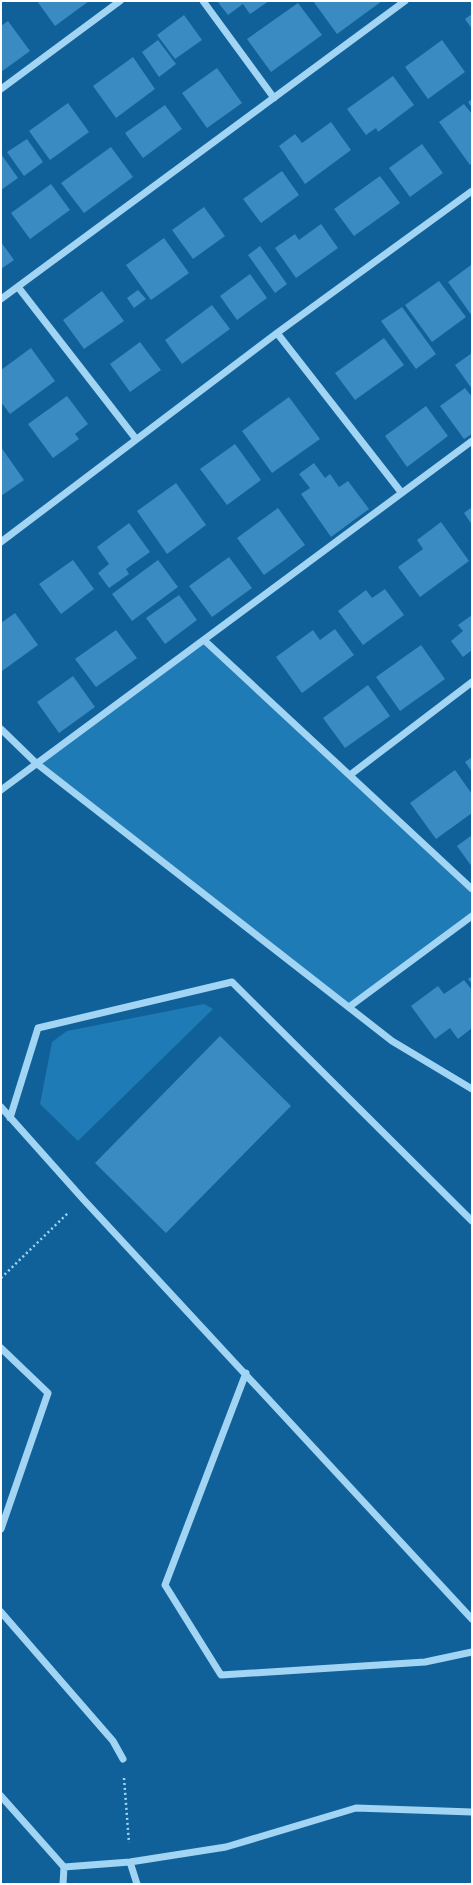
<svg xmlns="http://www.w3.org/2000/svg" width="473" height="1885" font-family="'Fira Sans',sans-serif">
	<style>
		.green { fill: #1f7bb6 }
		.building { fill: #398bc1 }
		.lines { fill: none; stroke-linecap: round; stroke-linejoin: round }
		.path { stroke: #a2d4f4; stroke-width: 2.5; stroke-dasharray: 2 3; stroke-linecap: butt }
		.minor { stroke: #a2d4f4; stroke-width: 7 }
	</style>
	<rect width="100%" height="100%" fill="#106199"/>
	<path class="green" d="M 204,640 L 472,889 L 472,916 L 349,1007 L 36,763 Z
		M 204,1004 L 213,1009 L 78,1141 L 40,1104 L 52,1042 L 67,1031 Z"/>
	<path class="building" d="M 37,1 L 89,1 L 55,26 Z
		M 217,1 L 269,1 L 250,14 L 243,4 L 228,15 Z
		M 313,1 L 382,1 L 337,34 Z
		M 298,3 L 322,35 L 271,72 L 247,39 Z
		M 472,14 L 472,29 L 465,19 Z
		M 184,15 L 202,40 L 175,59 L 157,35 Z
		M 8,21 L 30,51 L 1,72 L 1,26 Z
		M 158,40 L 176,64 L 159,77 L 142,52 Z
		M 442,40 L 465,72 L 428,99 L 405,67 Z
		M 133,57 L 155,89 L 116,118 L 93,86 Z
		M 217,68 L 242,103 L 207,128 L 182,93 Z
		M 393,76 L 414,105 L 378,132 L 376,128 L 366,135 L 347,109 Z
		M 472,99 L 472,108 L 468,102 Z
		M 68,103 L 89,132 L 50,160 L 29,131 Z
		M 464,104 L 472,114 L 472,163 L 470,165 L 439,122 Z
		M 165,105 L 182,129 L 143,158 L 125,133 Z
		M 331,122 L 351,150 L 305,184 L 279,146 L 295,134 L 302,143 Z
		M 27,139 L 43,162 L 24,176 L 7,152 Z
		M 422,144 L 443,173 L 410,197 L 389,168 Z
		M 111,147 L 133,177 L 84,213 L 61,183 Z
		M 1,154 L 18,178 L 1,190 Z
		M 282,171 L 299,195 L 261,223 L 243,199 Z
		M 380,176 L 400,203 L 354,236 L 334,209 Z
		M 51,184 L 70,210 L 30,239 L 11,213 Z
		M 204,207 L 225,236 L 193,259 L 172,230 Z
		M 321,224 L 338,248 L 296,278 L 275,248 L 295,234 L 299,240 Z
		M 164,238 L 189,273 L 151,300 L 126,265 Z
		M 1,242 L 14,260 L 1,269 Z
		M 260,246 L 287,284 L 275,293 L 248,255 Z
		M 471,265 L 472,267 L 472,316 L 448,282 Z
		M 250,274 L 267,298 L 237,320 L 220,296 Z
		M 439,281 L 466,317 L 432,342 L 405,305 Z
		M 138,290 L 146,299 L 134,308 L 127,298 Z
		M 102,291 L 124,321 L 84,349 L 63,320 Z
		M 212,305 L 230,329 L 182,364 L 165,340 Z
		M 402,307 L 436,354 L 416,369 L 381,321 Z
		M 384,338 L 404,365 L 355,400 L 335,373 Z
		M 140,342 L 161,370 L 130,392 L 110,364 Z
		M 31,348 L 55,381 L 10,414 L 1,402 L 1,370 Z
		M 472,353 L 472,389 L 455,365 Z
		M 465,388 L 472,397 L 472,434 L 464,439 L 440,406 Z
		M 67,396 L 88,424 L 75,434 L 79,439 L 53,458 L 28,424 Z
		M 289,397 L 320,439 L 272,473 L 242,431 Z
		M 426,406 L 448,436 L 407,467 L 385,436 Z
		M 235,444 L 261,480 L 227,505 L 200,469 Z
		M 1,447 L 24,480 L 1,496 Z
		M 314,463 L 325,478 L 330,474 L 339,487 L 348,481 L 369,509 L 331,537 L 301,494 L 310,488 L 299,474 Z
		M 176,483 L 206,525 L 167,554 L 137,511 Z
		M 472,507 L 472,525 L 464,513 Z
		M 278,508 L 305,545 L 264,575 L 237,538 Z
		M 441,522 L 469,561 L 420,597 L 398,567 L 423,549 L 417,540 Z
		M 129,523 L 150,552 L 126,569 L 129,574 L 109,588 L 98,573 L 109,564 L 97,547 Z
		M 229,557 L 252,588 L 212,617 L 189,586 Z
		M 73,560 L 94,589 L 61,614 L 39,584 Z
		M 158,560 L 178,587 L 132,621 L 112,594 Z
		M 385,589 L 404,615 L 363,645 L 338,611 L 366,590 L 372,598 Z
		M 179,595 L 197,620 L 165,644 L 146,618 Z
		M 15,613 L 38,645 L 2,671 L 1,623 Z
		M 472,615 L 472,650 L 463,657 L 451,641 L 463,631 L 458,625 Z
		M 335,629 L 354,655 L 302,693 L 276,657 L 313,630 L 320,640 Z
		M 116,630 L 137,658 L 96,687 L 75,659 Z
		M 421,645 L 445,679 L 400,711 L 376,677 Z
		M 73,676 L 95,707 L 59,733 L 37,702 Z
		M 368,685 L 390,716 L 345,748 L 323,718 Z
		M 472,757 L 472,772 L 465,762 Z
		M 455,770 L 472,794 L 472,813 L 436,839 L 410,803 Z
		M 472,835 L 472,867 L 457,846 Z
		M 472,976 L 472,984 L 468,979 Z
		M 464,980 L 472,990 L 472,1028 L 458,1039 L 450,1028 L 435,1039 L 411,1006 L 438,986 L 444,994 Z
		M 220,1036 L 291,1106 L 166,1233 L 95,1163 Z"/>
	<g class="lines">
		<path class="path" d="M 1,1278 L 68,1213
			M 124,1778 L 129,1843"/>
		<path class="minor" d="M 203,1 L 274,98
			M 1,89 L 120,1
			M 18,287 L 136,439
			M 1,299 L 405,1
			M 277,333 L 401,492
			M 1,542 L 277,333 L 472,191
			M 204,640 L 472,889
			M 1,729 L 36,763 L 392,1041 L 472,1089
			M 350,775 L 472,682
			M 1,790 L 472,441
			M 349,1007 L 472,916
			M 1,1107 L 83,1199 L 472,1619
			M 10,1118 L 38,1028 L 232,982 L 472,1221
			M 1,1348 L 48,1393 L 1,1529
			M 246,1373 L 165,1585 L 221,1675 L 425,1662 L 472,1652
			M 1,1612 L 113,1741 L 123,1759
			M 1,1796 L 64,1867 L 63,1884
			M 130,1862 L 137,1884
			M 64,1867 L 130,1862 L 226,1847 L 356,1808 L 472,1812"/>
	</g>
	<rect width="473" height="1885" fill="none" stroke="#ffffff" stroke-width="4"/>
</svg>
